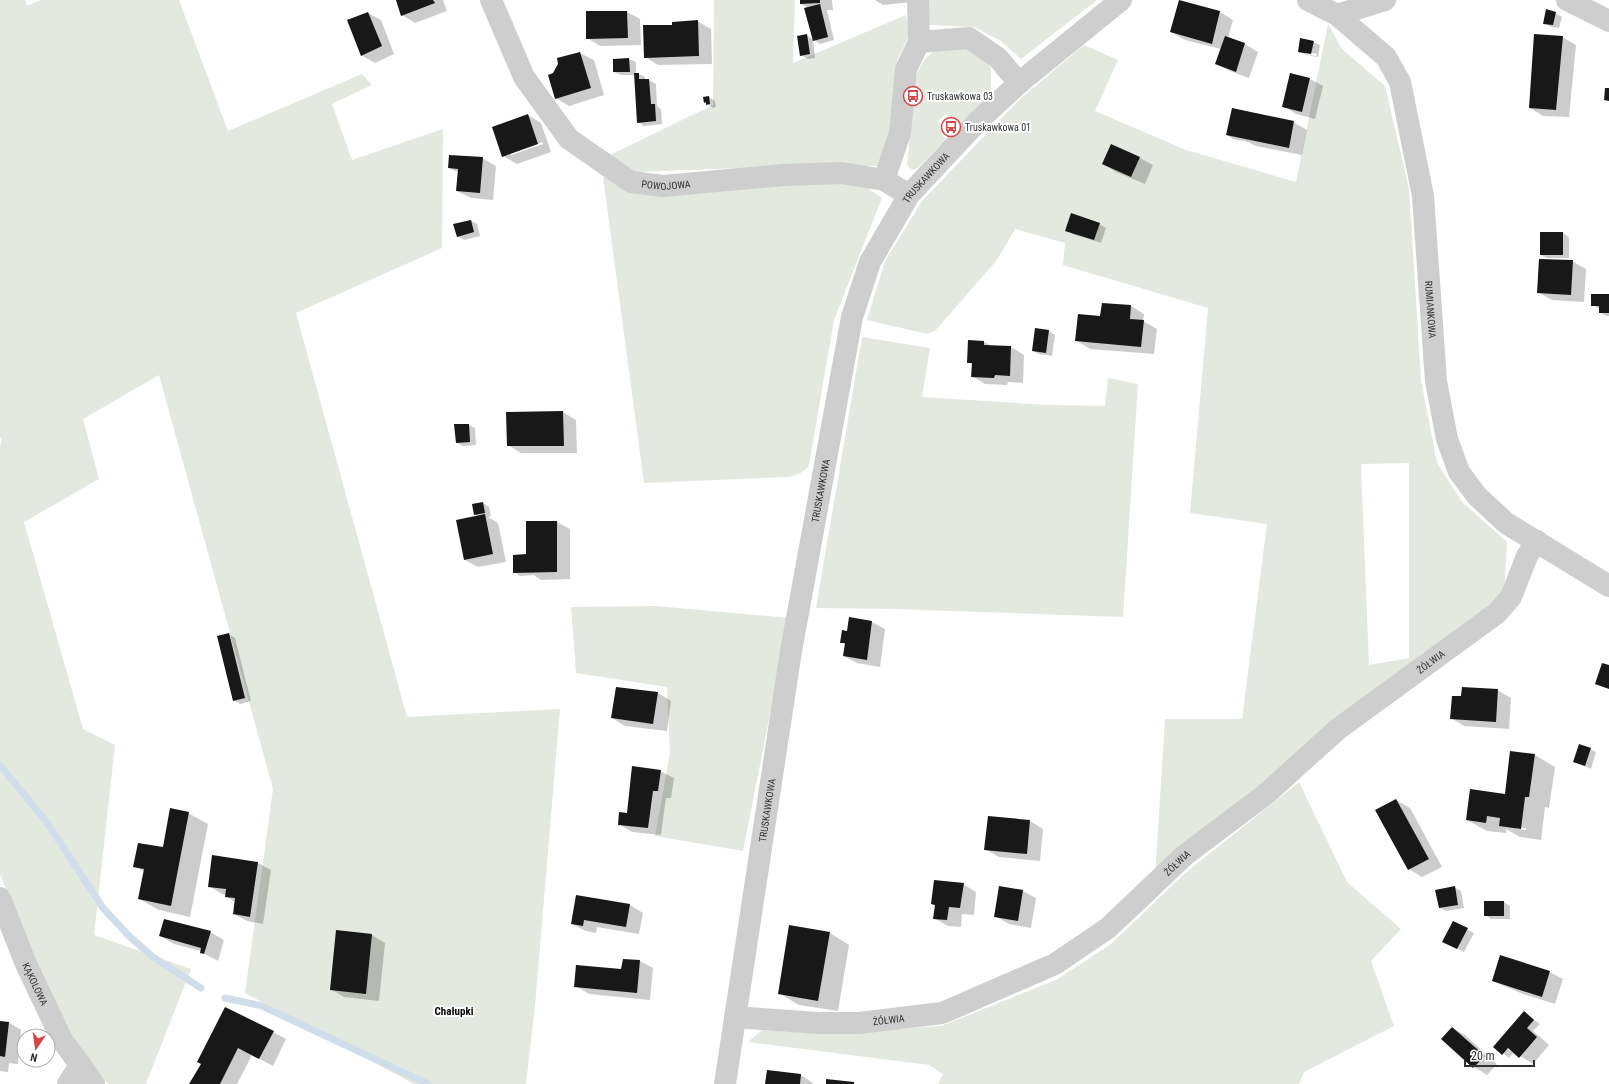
<svg xmlns="http://www.w3.org/2000/svg" width="1609" height="1084" font-family="'Roboto Condensed',sans-serif">
	<style>
		.green { fill: #e3e9de; fill-rule: evenodd }
		.shadow { fill: #0003; fill-rule: evenodd }
		.lines { fill: none; stroke-linecap: round; stroke-linejoin: round }
		.stream { stroke: #cfdeea; stroke-width: 7 }
		.building { fill: #181818 }
		.minor { stroke: #cecece; stroke-width: 22 }
		.labels { text-anchor: middle; dominant-baseline: central; stroke-width: 4; stroke-linejoin: round; paint-order: stroke }
		.poi-label { font-size: 10px; fill: #313131; stroke: #fff; text-anchor: start }
		.street-label { font-size: 10px; fill: #313131; stroke: #fff }
		.neighbourhood-label { font-size: 11px; font-weight: bold; fill: #000; stroke: #fff }
	</style>
	<rect width="100%" height="100%" fill="#fff"/>
	<path class="green" d="M 0,0 L 25,0 L 27,6 L 41,0 L 179,0 L 228,131 L 362,74 L 372,85 L 332,104 L 352,160 L 443,129 L 442,248 L 296,313 L 407,717 L 560,709 L 535,1006 L 526,1084 L 414,1084 L 245,993 L 273,789 L 159,375 L 83,419 L 99,479 L 24,522 L 83,729 L 115,745 L 94,935 L 191,969 L 146,1084 L 109,1084 L 105,1081 L 80,1053 L 56,1015 L 0,874 L 0,446 L 2,440 L 0,437 Z
		M 714,0 L 795,0 L 793,63 L 906,15 L 909,36 L 897,60 L 890,129 L 881,166 L 769,167 L 636,172 L 610,155 L 713,105 Z
		M 926,0 L 1097,0 L 1021,59 L 1001,41 L 974,27 L 926,25 Z
		M 1328,24 L 1342,49 L 1385,86 L 1409,189 L 1421,380 L 1437,463 L 1462,502 L 1507,542 L 1504,596 L 1155,877 L 1165,719 L 1242,719 L 1267,524 L 1190,513 L 1208,308 L 1063,265 L 1065,243 L 1015,229 L 997,260 L 935,331 L 927,334 L 867,320 L 885,261 L 922,201 L 1021,98 L 1084,45 L 1118,60 L 1095,111 L 1186,150 L 1296,182 ZM 1409,463 L 1409,658 L 1369,665 L 1361,464 Z
		M 941,48 L 969,49 L 988,62 L 991,70 L 991,93 L 958,126 L 946,114 L 938,121 L 946,130 L 942,135 L 946,139 L 918,168 L 912,170 L 907,164 L 916,77 C 921,63 927,53 941,48 Z
		M 603,177 L 664,195 L 796,181 L 860,183 L 882,198 L 834,320 L 809,465 C 804,472 798,475 789,477 L 644,483 Z
		M 862,337 L 930,348 L 922,397 L 1048,405 L 1105,406 L 1108,378 L 1138,384 L 1123,617 L 895,609 L 816,608 Z
		M 656,606 L 789,618 L 743,851 L 655,836 L 670,753 L 667,687 L 576,673 L 571,607 Z
		M 1299,782 L 1347,882 L 1401,929 L 1371,961 L 1394,1026 L 1304,1072 L 1299,1084 L 938,1084 L 943,1074 L 929,1065 L 748,1042 L 762,1030 L 828,1034 L 941,1026 L 1056,980 L 1111,944 L 1184,874 Z"/>
	<path class="shadow" d="M 397,0 L 443,0 L 447,11 L 415,23 L 402,15 Z
		M 801,0 L 832,0 L 833,10 L 827,10 L 834,40 L 820,44 L 813,40 L 815,58 L 808,59 L 801,55 L 806,35 L 813,39 L 809,8 L 801,4 Z
		M 875,0 L 912,0 L 912,2 L 883,5 Z
		M 1180,1 L 1220,12 L 1233,20 L 1228,38 L 1245,44 L 1258,52 L 1249,78 L 1230,71 L 1216,64 L 1221,49 L 1185,40 L 1171,32 Z
		M 627,12 L 640,19 L 641,45 L 600,46 L 587,38 Z
		M 368,13 L 381,20 L 394,54 L 375,63 L 361,55 Z
		M 1555,13 L 1562,17 L 1559,28 L 1551,27 L 1544,23 Z
		M 697,21 L 711,29 L 712,64 L 658,65 L 645,57 L 673,26 Z
		M 1562,37 L 1576,45 L 1569,117 L 1543,116 L 1530,108 Z
		M 1313,42 L 1320,45 L 1318,57 L 1306,55 L 1299,52 ZM 1305,52 L 1317,54 L 1316,56 L 1305,54 Z
		M 580,53 L 594,60 L 604,95 L 569,106 L 556,98 L 554,74 L 559,64 L 558,59 Z
		M 629,59 L 636,62 L 636,74 L 639,74 L 645,77 L 645,80 L 649,80 L 656,84 L 657,106 L 661,109 L 662,124 L 644,126 L 638,122 L 635,75 L 621,75 L 614,72 L 614,60 Z
		M 1291,74 L 1310,79 L 1323,86 L 1315,119 L 1296,114 L 1283,106 Z
		M 709,97 L 715,101 L 716,107 L 713,108 L 705,102 Z
		M 528,115 L 541,123 L 551,152 L 517,164 L 503,156 ZM 543,142 L 543,144 L 511,155 L 511,153 Z
		M 1293,122 L 1307,130 L 1302,155 L 1256,146 L 1248,142 L 1233,139 L 1227,135 Z
		M 482,158 L 496,166 L 493,200 L 471,198 L 457,191 L 459,171 L 455,171 L 449,168 Z
		M 1140,158 L 1153,165 L 1145,184 L 1116,172 L 1103,164 Z
		M 471,221 L 477,224 L 480,236 L 464,240 L 457,236 Z
		M 1099,224 L 1106,228 L 1101,243 L 1072,234 L 1066,230 Z
		M 1563,233 L 1569,237 L 1569,258 L 1547,258 L 1541,255 Z
		M 1572,261 L 1586,269 L 1584,302 L 1552,300 L 1538,292 Z
		M 1609,295 L 1609,316 L 1606,316 L 1600,312 L 1600,309 L 1592,305 Z
		M 1131,306 L 1144,314 L 1143,321 L 1157,329 L 1154,354 L 1090,349 L 1077,341 L 1101,317 Z
		M 1049,331 L 1055,335 L 1052,356 L 1039,354 L 1033,351 Z
		M 969,341 L 984,342 L 992,346 L 1011,347 L 1024,355 L 1023,383 L 1008,382 L 1007,385 L 985,384 L 972,376 L 973,365 L 968,362 Z
		M 563,412 L 576,420 L 577,453 L 521,453 L 508,445 L 507,413 Z
		M 469,425 L 475,428 L 476,445 L 463,446 L 456,442 Z
		M 483,503 L 489,507 L 491,516 L 488,517 L 498,523 L 506,562 L 478,567 L 465,560 L 478,516 L 475,515 Z
		M 527,522 L 557,522 L 570,529 L 570,579 L 541,580 L 534,575 L 520,576 L 514,572 L 526,555 Z
		M 850,618 L 872,622 L 885,629 L 880,667 L 857,663 L 844,656 L 846,645 L 841,642 L 848,632 Z
		M 229,634 L 235,638 L 251,701 L 240,704 L 234,700 Z
		M 616,688 L 658,693 L 671,701 L 667,731 L 625,726 L 612,718 Z
		M 1497,690 L 1511,698 L 1509,729 L 1464,726 L 1451,718 L 1462,697 Z
		M 1590,749 L 1596,752 L 1591,769 L 1574,761 Z
		M 1535,755 L 1555,767 L 1549,808 L 1545,807 L 1541,840 L 1520,837 L 1506,829 L 1506,833 L 1487,831 L 1467,820 L 1505,795 ZM 1515,827 L 1526,828 L 1526,830 L 1517,829 Z
		M 660,771 L 674,778 L 671,798 L 666,798 L 661,835 L 632,832 L 619,824 Z
		M 1396,800 L 1410,808 L 1442,867 L 1422,877 L 1409,869 Z
		M 188,813 L 208,824 L 190,917 L 159,910 L 139,899 L 145,872 L 134,866 L 163,848 Z
		M 1030,821 L 1043,829 L 1040,861 L 999,857 L 985,849 Z
		M 258,863 L 271,870 L 263,924 L 247,921 L 234,914 L 235,902 L 226,896 L 226,895 L 222,894 L 209,886 Z
		M 963,884 L 976,892 L 974,915 L 962,914 L 961,927 L 948,926 L 934,918 L 936,906 L 932,904 Z
		M 1454,887 L 1461,891 L 1464,908 L 1446,911 L 1440,908 Z
		M 1023,891 L 1036,898 L 1031,928 L 1009,924 L 995,916 Z
		M 1504,902 L 1510,906 L 1510,919 L 1491,919 L 1485,915 Z
		M 630,905 L 643,913 L 639,934 L 597,927 L 596,933 L 586,931 L 572,924 Z
		M 1453,922 L 1474,933 L 1464,952 L 1450,945 Z
		M 337,931 L 372,935 L 385,943 L 379,1001 L 344,997 L 331,989 Z
		M 210,932 L 224,940 L 218,961 L 201,952 L 201,951 L 174,944 L 160,936 Z
		M 830,933 L 849,945 L 838,1011 L 799,1005 L 779,993 Z
		M 640,961 L 653,968 L 650,1000 L 589,994 L 576,986 L 622,970 Z
		M 1549,972 L 1563,979 L 1555,1004 L 1523,994 L 1493,981 Z
		M 1524,1012 L 1540,1024 L 1533,1031 L 1549,1045 L 1533,1064 L 1514,1052 L 1509,1058 L 1495,1047 ZM 1504,1045 L 1509,1048 L 1512,1052 L 1503,1047 Z
		M 0,1022 L 8,1022 L 21,1030 L 18,1064 L 9,1063 L 8,1072 L 0,1071 Z
		M 1452,1028 L 1465,1035 L 1497,1064 L 1487,1075 L 1474,1067 L 1442,1039 Z
		M 273,1032 L 286,1039 L 273,1066 L 252,1055 L 237,1084 L 190,1084 L 202,1063 Z
		M 768,1071 L 801,1075 L 814,1084 L 766,1084 Z"/>
	<g class="lines">
		<path class="stream" d="M 0,765 L 48,824 L 103,908 L 130,937 L 153,957 L 201,988
			M 225,998 L 262,1006 L 428,1084"/>
	</g>
	<path class="building" d="M 396,0 L 433,0 L 435,3 L 401,16 Z
		M 800,0 L 820,0 L 820,3 L 800,4 Z
		M 1179,0 L 1220,11 L 1212,44 L 1170,32 Z
		M 820,4 L 828,37 L 813,41 L 804,8 Z
		M 1546,9 L 1556,12 L 1553,25 L 1543,24 Z
		M 586,11 L 627,11 L 628,38 L 586,39 Z
		M 368,12 L 382,46 L 361,56 L 347,20 Z
		M 698,20 L 699,56 L 644,58 L 643,25 L 672,25 L 672,22 Z
		M 807,34 L 810,54 L 800,56 L 797,36 Z
		M 1534,34 L 1563,36 L 1556,110 L 1529,108 Z
		M 1225,36 L 1245,43 L 1236,72 L 1215,64 Z
		M 1300,38 L 1314,41 L 1311,54 L 1298,52 Z
		M 580,52 L 591,88 L 555,99 L 548,75 L 553,73 L 558,64 L 557,58 Z
		M 629,58 L 630,72 L 613,72 L 613,59 Z
		M 634,73 L 639,73 L 639,79 L 649,79 L 651,104 L 655,104 L 656,121 L 637,123 Z
		M 1290,73 L 1310,78 L 1302,112 L 1282,107 Z
		M 1605,88 L 1609,88 L 1609,101 L 1604,100 Z
		M 709,96 L 710,104 L 706,105 L 706,102 L 704,103 L 703,97 Z
		M 1232,108 L 1294,121 L 1289,148 L 1226,135 Z
		M 528,114 L 538,144 L 502,157 L 492,127 Z
		M 1111,144 L 1140,157 L 1131,177 L 1102,164 Z
		M 449,155 L 483,157 L 480,193 L 456,191 L 458,169 L 448,168 Z
		M 1071,213 L 1100,223 L 1094,240 L 1065,231 Z
		M 471,220 L 474,232 L 457,237 L 453,224 Z
		M 1540,232 L 1563,232 L 1563,255 L 1540,255 Z
		M 1539,259 L 1573,260 L 1571,295 L 1537,293 Z
		M 1591,294 L 1609,294 L 1609,313 L 1599,313 L 1599,306 L 1591,306 Z
		M 1102,303 L 1131,305 L 1130,319 L 1144,320 L 1141,347 L 1075,341 L 1078,314 L 1100,316 Z
		M 1035,328 L 1049,330 L 1046,353 L 1032,351 Z
		M 968,340 L 984,341 L 984,345 L 1011,346 L 1010,376 L 995,375 L 994,378 L 971,377 L 972,363 L 967,363 Z
		M 563,411 L 564,446 L 507,446 L 506,412 Z
		M 454,424 L 469,424 L 470,442 L 456,443 Z
		M 483,502 L 485,513 L 474,515 L 472,504 Z
		M 485,514 L 493,554 L 464,560 L 456,520 Z
		M 526,521 L 557,521 L 557,572 L 513,573 L 513,555 L 526,554 Z
		M 849,617 L 872,621 L 867,660 L 843,656 L 845,643 L 840,643 L 842,630 L 847,631 Z
		M 229,633 L 245,698 L 233,701 L 217,636 Z
		M 1602,663 L 1609,665 L 1609,689 L 1595,684 Z
		M 616,687 L 658,692 L 653,724 L 611,718 Z
		M 1462,687 L 1498,689 L 1496,722 L 1450,719 L 1452,696 L 1461,696 Z
		M 1579,744 L 1591,748 L 1585,766 L 1573,762 Z
		M 1510,751 L 1535,754 L 1529,797 L 1525,797 L 1521,829 L 1499,826 L 1500,818 L 1487,816 L 1486,823 L 1466,820 L 1470,789 L 1505,794 Z
		M 632,766 L 661,770 L 658,791 L 653,791 L 648,828 L 618,825 L 619,812 L 627,813 Z
		M 1396,799 L 1429,859 L 1408,870 L 1375,810 Z
		M 170,808 L 189,812 L 171,906 L 138,899 L 144,869 L 133,867 L 138,843 L 163,847 Z
		M 988,816 L 1030,820 L 1027,854 L 984,850 Z
		M 212,855 L 258,862 L 250,917 L 233,914 L 235,898 L 225,897 L 226,889 L 208,887 Z
		M 934,880 L 964,883 L 960,908 L 949,907 L 947,920 L 933,919 L 935,905 L 931,904 Z
		M 999,886 L 1023,890 L 1018,921 L 994,917 Z
		M 1455,886 L 1458,905 L 1439,908 L 1435,890 Z
		M 576,895 L 630,904 L 626,927 L 584,920 L 583,926 L 571,924 Z
		M 1484,901 L 1504,901 L 1504,916 L 1484,916 Z
		M 164,919 L 211,931 L 204,954 L 200,953 L 201,948 L 159,936 Z
		M 1453,921 L 1468,928 L 1457,949 L 1442,942 Z
		M 789,925 L 830,932 L 818,1001 L 778,994 Z
		M 336,930 L 372,934 L 366,994 L 330,990 Z
		M 1500,955 L 1550,971 L 1542,997 L 1492,981 Z
		M 623,959 L 640,960 L 637,993 L 574,987 L 576,965 L 621,969 Z
		M 225,1007 L 274,1031 L 259,1059 L 238,1048 L 220,1084 L 189,1084 L 201,1064 L 197,1062 Z
		M 1524,1011 L 1534,1020 L 1527,1028 L 1537,1037 L 1519,1058 L 1508,1048 L 1502,1055 L 1493,1047 Z
		M 0,1021 L 9,1022 L 5,1057 L 0,1056 Z
		M 1452,1027 L 1485,1056 L 1473,1068 L 1441,1039 Z
		M 767,1070 L 801,1074 L 800,1084 L 765,1084 Z
		M 826,1079 L 854,1082 L 854,1084 L 826,1084 Z"/>
	<g class="lines">
		<g class="minor">
			<path id="s1" d="M 491,0 L 524,77 L 569,139 L 631,182 L 663,186 L 783,175 L 842,173 L 884,180 L 909,195"/>
			<path d="M 918,0 L 919,42"/>
			<path id="s2" d="M 1308,0 L 1337,15 L 1386,57 L 1400,82 L 1423,196 L 1436,381 L 1447,439 L 1459,472 L 1477,496 L 1506,523 L 1609,586"/>
			<path d="M 1567,0 L 1609,21"/>
			<path d="M 1337,15 L 1385,0"/>
			<path d="M 884,180 L 900,133 L 906,69 L 919,42 L 969,38 L 998,58 L 1019,83"/>
			<path id="s3" d="M 0,898 L 26,964 L 62,1040 L 94,1084"/>
			<path id="s4" d="M 735,1017 L 818,1023 L 859,1023 L 942,1013 L 1055,964 L 1108,928 L 1185,855 L 1266,794 L 1338,729 L 1497,613 L 1511,597 L 1527,556 L 1537,541"/>
			<path d="M 68,1084 L 80,1065"/>
			<path id="s5" d="M 725,1084 L 791,651 L 852,317 L 870,262 L 909,195 L 979,120 L 1019,83 L 1121,0"/>
		</g>
	</g>
	<defs>
		<symbol id="bus-ring" viewBox="-11 -11 22 22"><circle r="9.5" fill="#fff" stroke="#d54648" stroke-width="1.5"/><path d="M-5-6H5V4H4V6H2V4H-2V6H-4V4H-5ZM-3.5-4V0h7V-4ZM-3.5 1.2v1.5H-2V1.2ZM2 1.2v1.5H3.5V1.2Z" fill="#d54648"/></symbol>
	</defs>
	<g fill-rule="evenodd">
		<use href="#bus-ring" x="902" y="85" width="22" height="22"/>
		<use href="#bus-ring" x="940" y="116" width="22" height="22"/>
	</g>
	<g class="labels">
		<g class="poi-label">
			<text x="927" y="96">Truskawkowa 03</text>
			<text x="965" y="127">Truskawkowa 01</text>
		</g>
		<g class="street-label">
			<text stroke="none"><textPath href="#s5" startOffset="937">TRUSKAWKOWA</textPath></text>
			<text stroke="none"><textPath href="#s1" startOffset="271">POWOJOWA</textPath></text>
			<text stroke="none"><textPath href="#s2" startOffset="356">RUMIANKOWA</textPath></text>
			<text stroke="none"><textPath href="#s5" startOffset="601">TRUSKAWKOWA</textPath></text>
			<text stroke="none"><textPath href="#s4" startOffset="814">ŻÓŁWIA</textPath></text>
			<text stroke="none"><textPath href="#s5" startOffset="277">TRUSKAWKOWA</textPath></text>
			<text stroke="none"><textPath href="#s4" startOffset="490">ŻÓŁWIA</textPath></text>
			<text stroke="none"><textPath href="#s3" startOffset="93">KĄKOLOWA</textPath></text>
			<text stroke="none"><textPath href="#s4" startOffset="154">ŻÓŁWIA</textPath></text>
		</g>
		<g class="neighbourhood-label">
			<text x="454" y="1011">Chałupki</text>
		</g>
	</g>
	<g transform="translate(36 1048) rotate(193)"><circle r="19" fill="#ffffff" stroke="#adadad"/>
	<path d="M0-3L7 15L0 10L-7 15Z" fill="#d54648"/>
	<text y="-6" font-size="11" font-weight="bold" text-anchor="middle" fill="#313131">N</text>
	</g>
	<path d="M1465 1060v6h69v-6" fill="none" stroke="#313131" stroke-width="2"/>
	<text x="1471" y="1060" font-size="12" fill="#313131" stroke="#ffffff" stroke-width="3" paint-order="stroke">20 m</text>
</svg>
